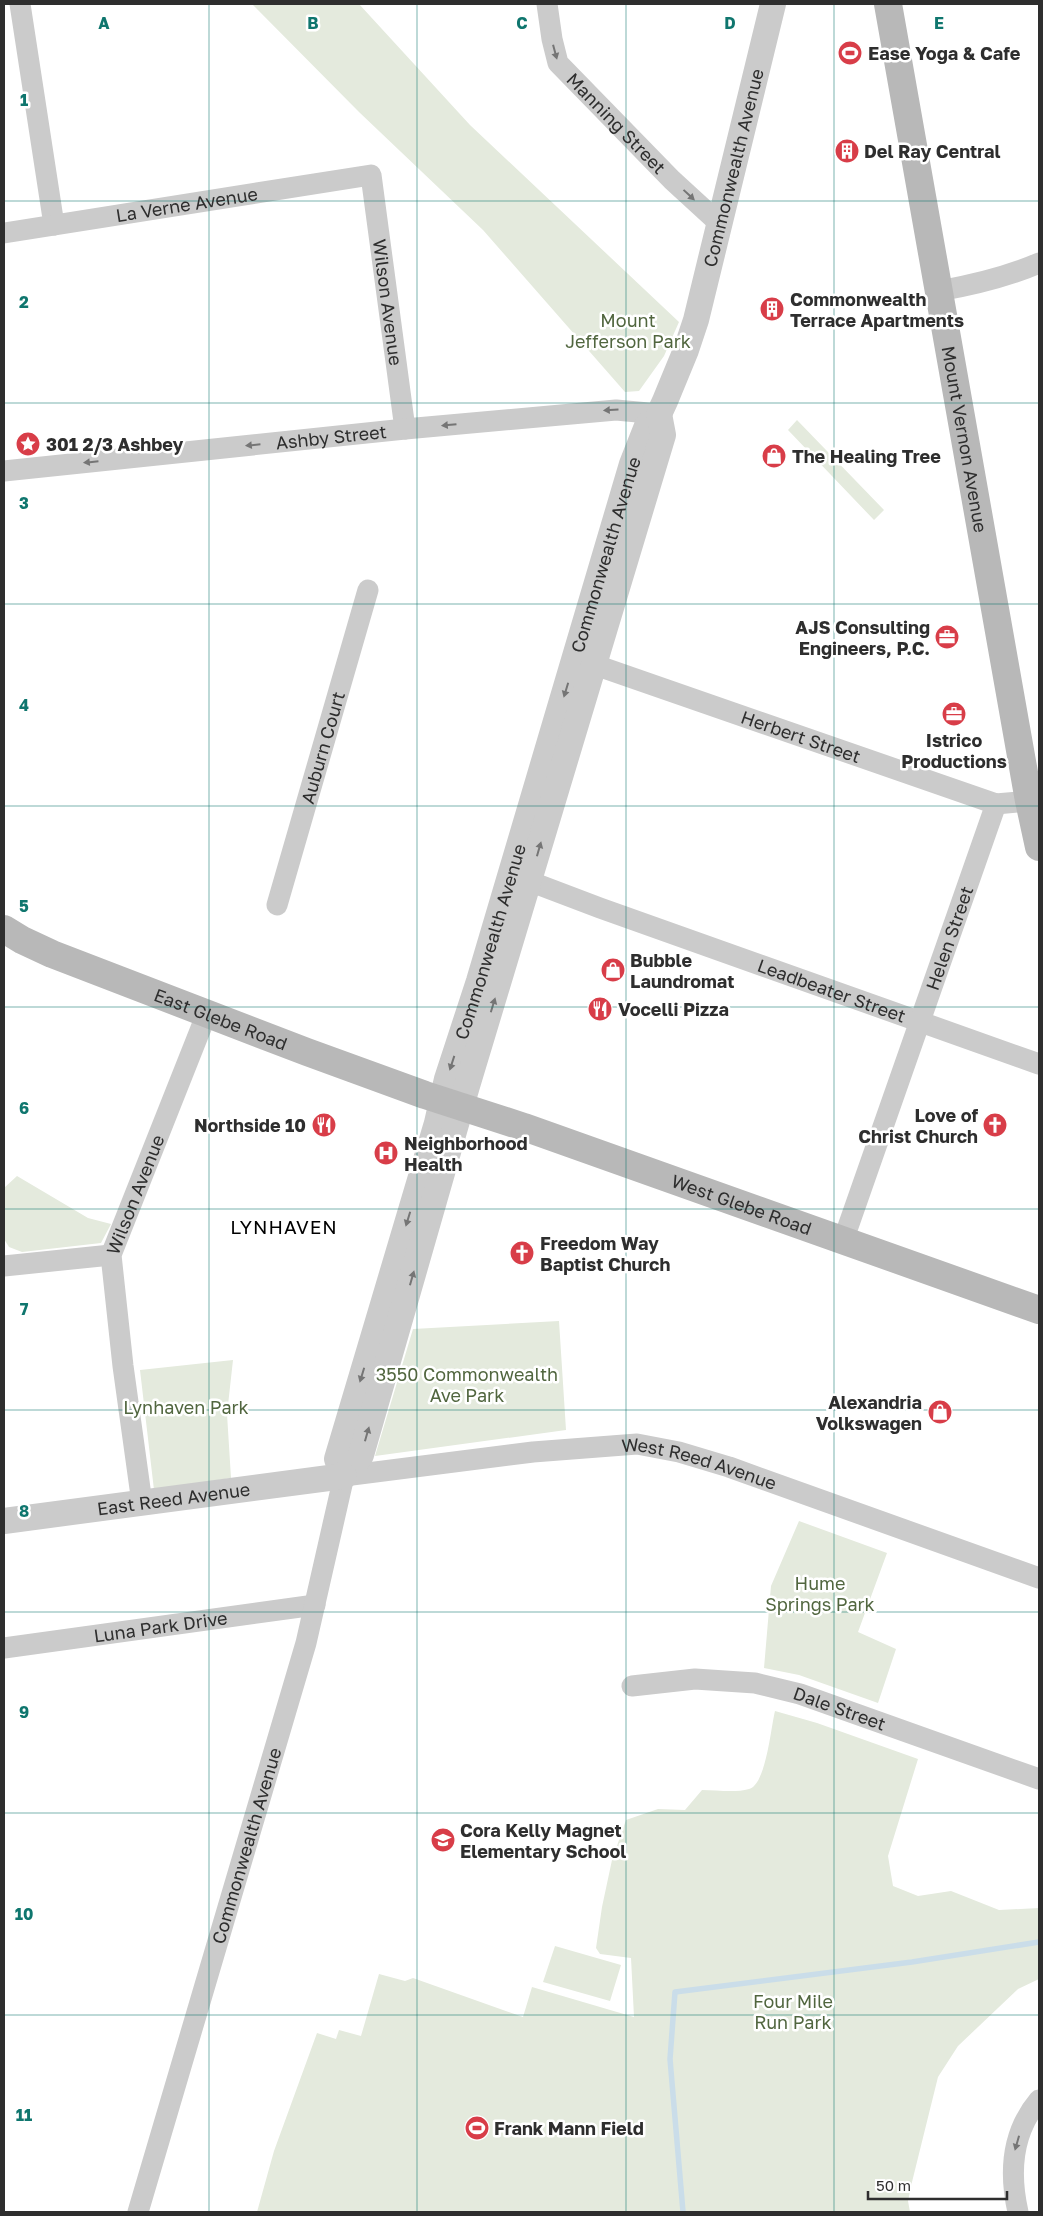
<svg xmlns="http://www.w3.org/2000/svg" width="1043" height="2216" font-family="'Golos Text',sans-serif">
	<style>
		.green { fill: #e4eadd }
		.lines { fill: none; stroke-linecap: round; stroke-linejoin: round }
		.stream { stroke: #cadde9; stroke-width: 5.5 }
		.minor { stroke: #cbcbcb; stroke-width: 21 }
		.tertiary { stroke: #cbcbcb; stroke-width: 26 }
		.secondary { stroke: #b8b8b8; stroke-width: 28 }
		.oneway { fill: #757575 }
		.grid { fill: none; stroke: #0f766e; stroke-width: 1; stroke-opacity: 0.55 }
		.labels { text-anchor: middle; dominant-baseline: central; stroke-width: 5; stroke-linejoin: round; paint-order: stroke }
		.poi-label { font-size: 18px; font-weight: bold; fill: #2e2e2e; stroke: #fff; text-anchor: start }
		.street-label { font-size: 18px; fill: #2e2e2e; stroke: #fff }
		.park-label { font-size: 18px; fill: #51663f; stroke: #fff }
		.neighbourhood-label { font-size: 19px; letter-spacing: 1px; fill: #000; stroke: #fff }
		.grid-label { font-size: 16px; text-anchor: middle; font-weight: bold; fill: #0f766e; stroke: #fff; stroke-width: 5; stroke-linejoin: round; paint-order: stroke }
	</style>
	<rect width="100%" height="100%" fill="#fff"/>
	<path class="green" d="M 252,4 L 359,4 L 470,125 L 679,322 L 664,356 L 639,391 L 625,392 L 483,230 L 359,112 Z
		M 797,420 L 884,510 L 874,520 L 788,430 Z
		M 17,1176 L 88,1218 L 111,1224 L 101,1243 L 22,1252 L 9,1247 L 4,1239 L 4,1188 Z
		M 559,1321 L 566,1430 L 375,1456 L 413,1329 Z
		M 233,1360 L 227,1414 L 231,1478 L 154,1490 L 140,1370 Z
		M 799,1521 L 887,1553 L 858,1632 L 896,1649 L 878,1703 L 799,1675 L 764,1668 L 771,1586 Z
		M 775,1711 L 817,1723 L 918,1759 L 888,1856 L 893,1886 L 918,1896 L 951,1891 L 999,1910 L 1039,1908 L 1039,1979 L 1018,1989 L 958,2046 L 938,2077 L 912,2182 L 908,2201 L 910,2212 L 257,2212 L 274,2151 L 317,2033 L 336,2039 L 339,2030 L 361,2036 L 379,1974 L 405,1981 L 413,1978 L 523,2017 L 532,1987 L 634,2017 L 631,1958 L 600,1954 L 596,1948 L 602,1907 L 612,1860 L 626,1820 L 658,1809 L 685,1810 L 702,1790 C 717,1790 735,1793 749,1789 C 766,1785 771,1727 775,1711 Z
		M 555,1946 L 621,1965 L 610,2001 L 543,1982 Z"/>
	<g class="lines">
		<path class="stream" d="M 683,2212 L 670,2059 L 675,1992 L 912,1962 L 1039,1942"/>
		<g class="minor">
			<path d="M 20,4 L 54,225"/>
			<path id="s1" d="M 547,4 L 552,39 L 558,63 L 672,180 L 720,224"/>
			<path id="s2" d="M 4,233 L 371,175 L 405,429"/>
			<path d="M 939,291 C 973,285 1007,277 1039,263"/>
			<path id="s3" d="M 4,471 L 405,429 L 616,410 L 659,414"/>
			<path id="s4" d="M 578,659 L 996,804 L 1039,800"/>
			<path id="s5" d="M 513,875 L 600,908 L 1039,1064"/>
			<path id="s6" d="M 277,905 L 368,590"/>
			<path id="s7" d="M 843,1241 L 996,804"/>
			<path d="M 4,1266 L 111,1255"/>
			<path id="s8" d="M 142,1503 L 123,1366 L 111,1255 L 207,1013"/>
			<path id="s9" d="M 4,1648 L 315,1605"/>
			<path id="s10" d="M 632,1686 L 695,1679 L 755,1683 L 800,1694 L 1039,1779"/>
			<path id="s11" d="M 138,2212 L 306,1643 L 344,1476 L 533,1452 L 637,1444 L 679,1452 L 729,1467 L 1039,1578"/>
			<path d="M 1018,2212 C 1009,2172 1012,2132 1039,2100"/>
		</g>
		<g class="tertiary">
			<path id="s12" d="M 344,1476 L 337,1459 L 437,1123 L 447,1079 L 479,981 L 632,464 L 647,426 L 659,414 L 665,401 L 686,350 L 696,320 L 773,4"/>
			<path d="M 344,1476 L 361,1455 L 467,1086 L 663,435 L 659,414"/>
			<path id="s13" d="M 4,1521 L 344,1476"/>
		</g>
		<g class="secondary">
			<path id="s14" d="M 888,4 L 1029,801 L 1039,847"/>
			<path id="s15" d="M 4,929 L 22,940 L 52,954 L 307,1052 L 425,1095 L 524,1127 L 1039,1310"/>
		</g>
	</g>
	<defs><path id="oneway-solid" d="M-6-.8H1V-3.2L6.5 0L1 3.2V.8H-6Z" transform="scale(1.25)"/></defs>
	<g class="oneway">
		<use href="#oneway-solid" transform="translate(555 52) rotate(75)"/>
		<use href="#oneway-solid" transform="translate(689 195) rotate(43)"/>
		<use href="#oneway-solid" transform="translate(611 410) rotate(177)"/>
		<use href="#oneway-solid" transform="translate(449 425) rotate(175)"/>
		<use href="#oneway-solid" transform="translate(253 445) rotate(174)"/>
		<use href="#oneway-solid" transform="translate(91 462) rotate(174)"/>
		<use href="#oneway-solid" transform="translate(566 690) rotate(107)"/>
		<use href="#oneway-solid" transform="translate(539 849) rotate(-74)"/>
		<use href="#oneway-solid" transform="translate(493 1005) rotate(-73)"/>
		<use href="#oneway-solid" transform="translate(452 1063) rotate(108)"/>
		<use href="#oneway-solid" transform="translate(408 1219) rotate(107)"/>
		<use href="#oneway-solid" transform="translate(412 1278) rotate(-74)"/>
		<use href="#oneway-solid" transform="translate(362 1375) rotate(107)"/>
		<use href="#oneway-solid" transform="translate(367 1434) rotate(-74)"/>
		<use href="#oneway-solid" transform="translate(1017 2143) rotate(106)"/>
	</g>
	<path class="grid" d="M 209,4 L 209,2212M 417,4 L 417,2212M 626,4 L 626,2212M 834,4 L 834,2212M 4,201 L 1039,201M 4,403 L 1039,403M 4,604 L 1039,604M 4,806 L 1039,806M 4,1007 L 1039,1007M 4,1209 L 1039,1209M 4,1410 L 1039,1410M 4,1612 L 1039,1612M 4,1813 L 1039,1813M 4,2015 L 1039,2015"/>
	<defs>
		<symbol id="stadium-disc" viewBox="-11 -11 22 22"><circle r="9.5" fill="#d83d48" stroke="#fff"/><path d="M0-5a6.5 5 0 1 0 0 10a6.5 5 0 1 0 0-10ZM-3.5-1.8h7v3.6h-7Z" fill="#fff"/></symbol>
		<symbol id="building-disc" viewBox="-11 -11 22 22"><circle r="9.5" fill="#d83d48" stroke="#fff"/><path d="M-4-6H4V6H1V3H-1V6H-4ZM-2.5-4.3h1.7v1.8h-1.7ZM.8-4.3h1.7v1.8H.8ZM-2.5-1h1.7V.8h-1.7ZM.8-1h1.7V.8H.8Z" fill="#fff"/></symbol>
		<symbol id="sight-disc" viewBox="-11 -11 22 22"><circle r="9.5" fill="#d83d48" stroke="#fff"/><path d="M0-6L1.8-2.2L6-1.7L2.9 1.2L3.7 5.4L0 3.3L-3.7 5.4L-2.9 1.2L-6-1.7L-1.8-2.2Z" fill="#fff"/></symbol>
		<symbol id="shop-disc" viewBox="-11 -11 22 22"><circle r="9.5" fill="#d83d48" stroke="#fff"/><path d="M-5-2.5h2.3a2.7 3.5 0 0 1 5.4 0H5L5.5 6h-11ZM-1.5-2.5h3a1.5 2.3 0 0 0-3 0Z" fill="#fff"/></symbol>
		<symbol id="office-disc" viewBox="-11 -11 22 22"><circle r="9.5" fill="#d83d48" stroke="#fff"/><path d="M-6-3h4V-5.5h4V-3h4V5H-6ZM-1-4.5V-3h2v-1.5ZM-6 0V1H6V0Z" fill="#fff"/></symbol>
		<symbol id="restaurant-disc" viewBox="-11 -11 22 22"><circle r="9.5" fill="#d83d48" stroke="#fff"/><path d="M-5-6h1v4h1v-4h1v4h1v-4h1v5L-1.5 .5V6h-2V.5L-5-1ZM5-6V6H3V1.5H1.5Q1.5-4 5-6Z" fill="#fff"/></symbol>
		<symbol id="church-disc" viewBox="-11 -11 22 22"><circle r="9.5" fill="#d83d48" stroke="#fff"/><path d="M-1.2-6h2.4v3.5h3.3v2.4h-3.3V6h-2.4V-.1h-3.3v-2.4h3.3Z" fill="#fff"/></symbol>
		<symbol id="hospital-disc" viewBox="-11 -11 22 22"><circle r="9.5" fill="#d83d48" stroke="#fff"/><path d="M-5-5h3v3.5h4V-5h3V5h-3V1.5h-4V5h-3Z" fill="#fff"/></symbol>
		<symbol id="school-disc" viewBox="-11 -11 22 22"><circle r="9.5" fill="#d83d48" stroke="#fff"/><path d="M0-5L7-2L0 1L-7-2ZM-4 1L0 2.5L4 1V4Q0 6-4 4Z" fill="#fff"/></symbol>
	</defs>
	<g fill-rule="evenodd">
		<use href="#stadium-disc" x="836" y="39" width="28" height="28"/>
		<use href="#building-disc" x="833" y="137" width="28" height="28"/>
		<use href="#building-disc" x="758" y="295" width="28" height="28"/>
		<use href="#sight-disc" x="14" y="430" width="28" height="28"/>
		<use href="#shop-disc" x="760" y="442" width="28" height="28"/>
		<use href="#office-disc" x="933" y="623" width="28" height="28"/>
		<use href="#office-disc" x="940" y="700" width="28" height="28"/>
		<use href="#shop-disc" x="599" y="956" width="28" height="28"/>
		<use href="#restaurant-disc" x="586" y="995" width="28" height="28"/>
		<use href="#restaurant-disc" x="310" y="1111" width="28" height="28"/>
		<use href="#church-disc" x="981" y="1111" width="28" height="28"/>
		<use href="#hospital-disc" x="372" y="1139" width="28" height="28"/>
		<use href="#church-disc" x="508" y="1239" width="28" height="28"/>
		<use href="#shop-disc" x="926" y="1398" width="28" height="28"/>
		<use href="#school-disc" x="429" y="1826" width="28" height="28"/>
		<use href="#stadium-disc" x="463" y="2114" width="28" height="28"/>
	</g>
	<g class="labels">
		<g class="poi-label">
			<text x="868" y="53">Ease Yoga &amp; Cafe</text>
			<text x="864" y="151">Del Ray Central</text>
			<text x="790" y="299">Commonwealth<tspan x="790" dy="21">Terrace Apartments</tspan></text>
			<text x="46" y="444">301 2/3 Ashbey</text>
			<text x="792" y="456">The Healing Tree</text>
			<text x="930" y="627" text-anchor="end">AJS Consulting<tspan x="930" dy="21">Engineers, P.C.</tspan></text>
			<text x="954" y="740" text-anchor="middle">Istrico<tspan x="954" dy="21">Productions</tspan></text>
			<text x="630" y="960">Bubble<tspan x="630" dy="21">Laundromat</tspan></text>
			<text x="618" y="1009">Vocelli Pizza</text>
			<text x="978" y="1115" text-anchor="end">Love of<tspan x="978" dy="21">Christ Church</tspan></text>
			<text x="306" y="1125" text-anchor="end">Northside 10</text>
			<text x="404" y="1143">Neighborhood<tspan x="404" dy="21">Health</tspan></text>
			<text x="540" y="1243">Freedom Way<tspan x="540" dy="21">Baptist Church</tspan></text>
			<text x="922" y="1402" text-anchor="end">Alexandria<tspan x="922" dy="21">Volkswagen</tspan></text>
			<text x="460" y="1830">Cora Kelly Magnet<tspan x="460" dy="21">Elementary School</tspan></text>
			<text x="494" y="2128">Frank Mann Field</text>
		</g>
		<g class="street-label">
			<text stroke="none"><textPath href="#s1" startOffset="144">Manning Street</textPath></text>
			<text stroke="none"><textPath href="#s12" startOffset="1372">Commonwealth Avenue</textPath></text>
			<text stroke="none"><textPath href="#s2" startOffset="185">La Verne Avenue</textPath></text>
			<text stroke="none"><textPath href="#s2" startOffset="500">Wilson Avenue</textPath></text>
			<text stroke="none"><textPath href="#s3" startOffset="329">Ashby Street</textPath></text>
			<text stroke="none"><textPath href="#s14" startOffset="442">Mount Vernon Avenue</textPath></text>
			<text stroke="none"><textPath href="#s12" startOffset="962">Commonwealth Avenue</textPath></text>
			<text stroke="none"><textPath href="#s4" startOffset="236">Herbert Street</textPath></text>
			<text stroke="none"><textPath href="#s6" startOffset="164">Auburn Court</textPath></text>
			<text stroke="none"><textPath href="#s7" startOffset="321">Helen Street</textPath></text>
			<text stroke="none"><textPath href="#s12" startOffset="558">Commonwealth Avenue</textPath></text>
			<text stroke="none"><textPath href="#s5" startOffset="339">Leadbeater Street</textPath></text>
			<text stroke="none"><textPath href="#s15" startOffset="235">East Glebe Road</textPath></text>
			<text stroke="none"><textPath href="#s8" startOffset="315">Wilson Avenue</textPath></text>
			<text stroke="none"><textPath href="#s15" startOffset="788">West Glebe Road</textPath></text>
			<text stroke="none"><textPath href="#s11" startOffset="1124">West Reed Avenue</textPath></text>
			<text stroke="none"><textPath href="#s13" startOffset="171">East Reed Avenue</textPath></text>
			<text stroke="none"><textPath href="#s9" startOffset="158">Luna Park Drive</textPath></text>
			<text stroke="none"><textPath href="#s10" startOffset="212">Dale Street</textPath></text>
			<text stroke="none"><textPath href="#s11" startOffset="382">Commonwealth Avenue</textPath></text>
		</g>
		<g class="park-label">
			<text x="628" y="320">Mount<tspan x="628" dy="21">Jefferson Park</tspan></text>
			<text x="467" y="1374">3550 Commonwealth<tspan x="467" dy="21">Ave Park</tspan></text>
			<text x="186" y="1407">Lynhaven Park</text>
			<text x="820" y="1583">Hume<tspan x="820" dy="21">Springs Park</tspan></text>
			<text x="793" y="2001">Four Mile<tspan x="793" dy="21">Run Park</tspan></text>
		</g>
		<g class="neighbourhood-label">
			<text x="284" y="1226">LYNHAVEN</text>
		</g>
	</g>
	<g class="grid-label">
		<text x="104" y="29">A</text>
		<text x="313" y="29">B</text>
		<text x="522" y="29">C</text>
		<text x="730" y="29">D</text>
		<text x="939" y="29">E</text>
		<text x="24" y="106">1</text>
		<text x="24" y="308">2</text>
		<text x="24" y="509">3</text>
		<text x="24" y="711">4</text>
		<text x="24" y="912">5</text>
		<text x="24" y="1114">6</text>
		<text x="24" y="1315">7</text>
		<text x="24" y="1517">8</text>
		<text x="24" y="1718">9</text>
		<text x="24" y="1920">10</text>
		<text x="24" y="2121">11</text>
	</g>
	<rect width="1043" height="2216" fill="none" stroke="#2e2e2e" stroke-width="10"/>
	<path d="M868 2191v8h139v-8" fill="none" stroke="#2e2e2e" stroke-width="2.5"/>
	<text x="876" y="2191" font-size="15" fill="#2e2e2e" stroke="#ffffff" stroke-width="4" paint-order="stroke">50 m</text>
</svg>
